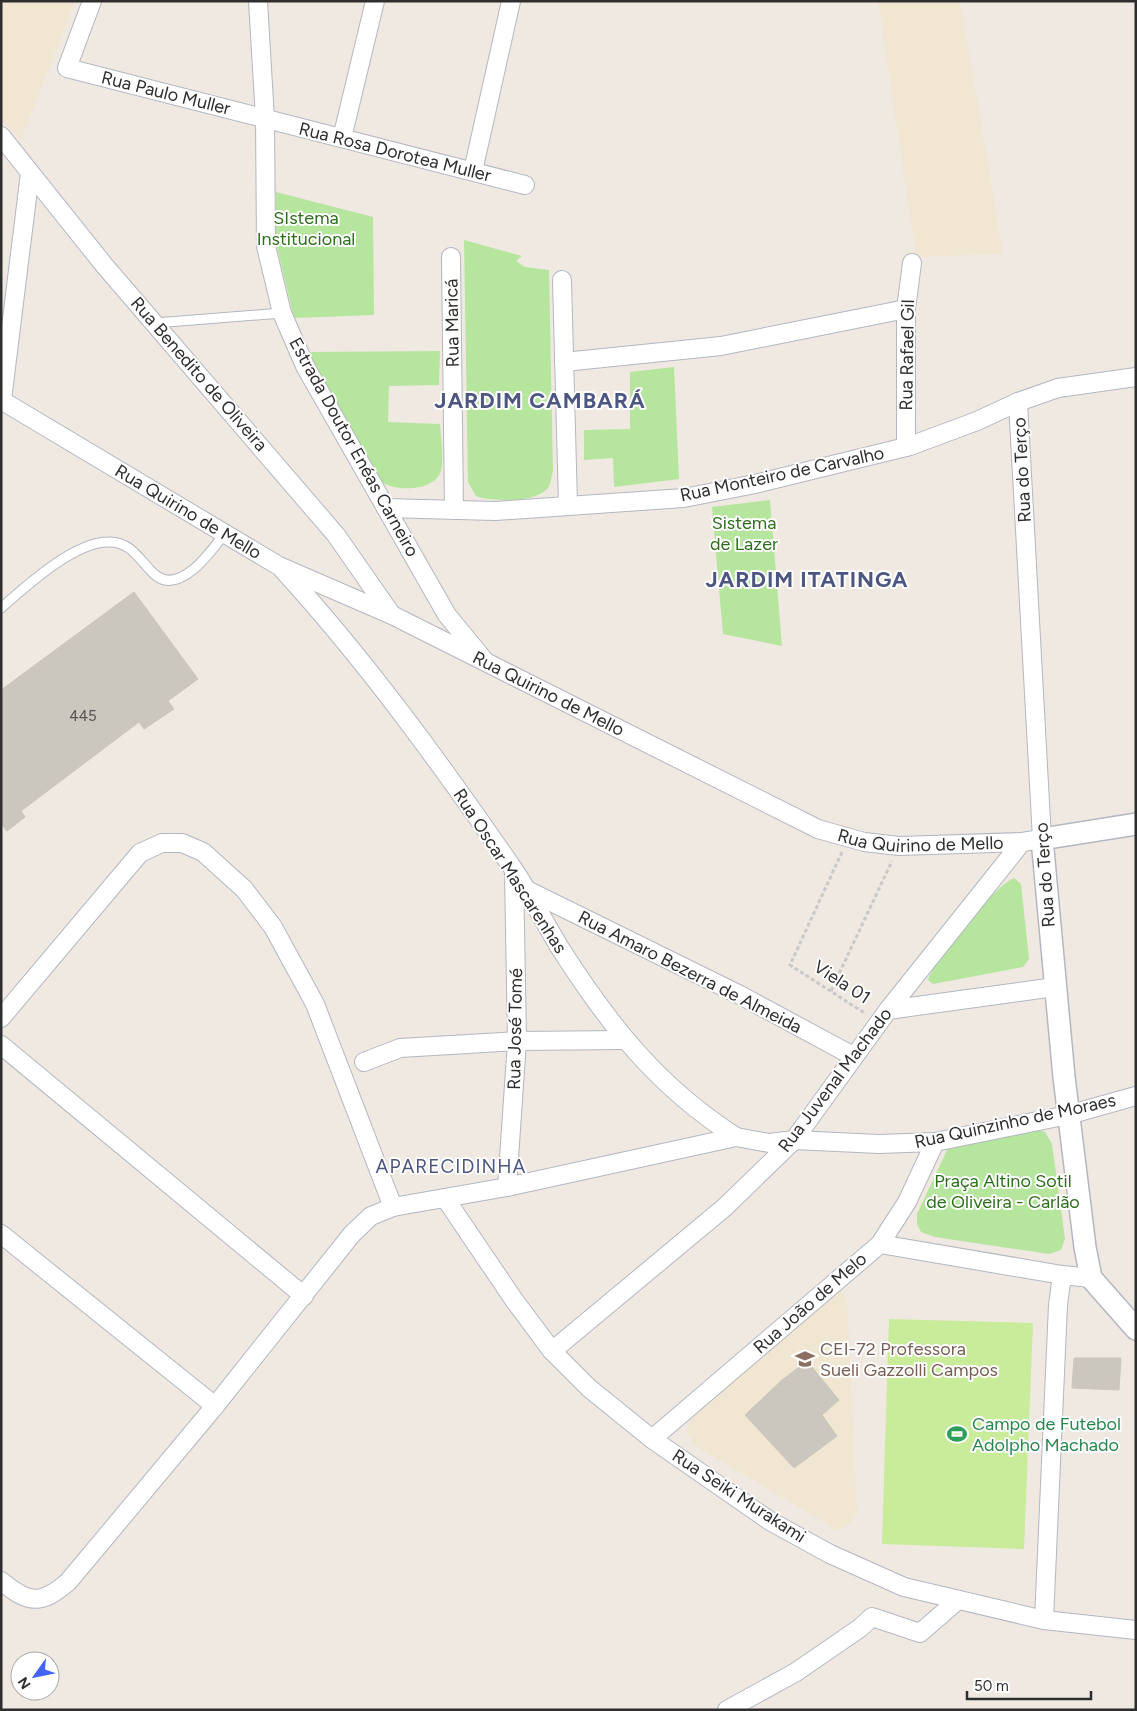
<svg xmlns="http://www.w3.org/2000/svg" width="1137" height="1711" font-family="Figtree,sans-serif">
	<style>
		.education { fill: #f0e6d1 }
		.green { fill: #b6e59e }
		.pitch { fill: #c9ec9a }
		.building { fill: #cbc7bf; stroke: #cbc5ba }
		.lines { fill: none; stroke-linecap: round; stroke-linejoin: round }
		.service-casing { stroke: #b4b7c1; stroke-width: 11 }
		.minor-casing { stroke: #b4b7c1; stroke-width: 20 }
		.tertiary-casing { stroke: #b4b7c1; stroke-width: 24 }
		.path { stroke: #c9c9c9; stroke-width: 3; stroke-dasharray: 4 2.5; stroke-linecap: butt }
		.service { stroke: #fff; stroke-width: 9 }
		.minor { stroke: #fff; stroke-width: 18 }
		.tertiary { stroke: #fff; stroke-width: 21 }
		.labels { text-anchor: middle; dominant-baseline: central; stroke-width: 4; stroke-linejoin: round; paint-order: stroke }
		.number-label { font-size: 15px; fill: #555452 }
		.street-label { font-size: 18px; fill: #2e2e2e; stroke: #fff }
		.park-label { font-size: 18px; fill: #2c6e1b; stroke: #fff }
		.education-label { font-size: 18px; fill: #785e54; stroke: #fff; text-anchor: start }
		.leisure-label { font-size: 18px; fill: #27864d; stroke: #fff; text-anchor: start }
		.neighbourhood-label { font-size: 19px; letter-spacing: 1px; fill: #4d5680; stroke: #fff }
		.district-label { font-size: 22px; font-weight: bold; letter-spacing: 1px; fill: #4d5680; stroke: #fff }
	</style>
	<rect width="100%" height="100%" fill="#efe9e1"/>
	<path class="education" d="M 1,1 L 75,1 L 21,140 L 1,120 Z
		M 878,1 L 960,1 L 1003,254 L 916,257 Z
		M 840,1290 L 847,1298 L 857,1512 L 854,1519 L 844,1528 L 837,1530 L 694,1445 L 687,1433 L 690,1420 Z"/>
	<path class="green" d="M 276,192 L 373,217 L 374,315 L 294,318 L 276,243 Z
		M 464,240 L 522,256 L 516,261 L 525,267 L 549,270 L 553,471 C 551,476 551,485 547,489 C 534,503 493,502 476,496 L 468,482 Z
		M 440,351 L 439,385 L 389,386 L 388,422 L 440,424 C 441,438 444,458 441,471 C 434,492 395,492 379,481 C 376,479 372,474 369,470 L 308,352 Z
		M 674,367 L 679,479 L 614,487 L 613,458 L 584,460 L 584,430 L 630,429 L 630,372 Z
		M 770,500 L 782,646 L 723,634 L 712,507 Z
		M 1014,878 L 1021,884 L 1029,959 L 1023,967 L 933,984 L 928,980 C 935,959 994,886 1014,878 Z
		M 1034,1129 L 1045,1132 L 1052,1144 L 1065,1239 L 1061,1250 L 1049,1254 L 935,1237 L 921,1232 L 917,1224 L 917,1214 L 948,1148 Z"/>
	<path class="pitch" d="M 889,1319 L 1033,1323 L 1024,1549 L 882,1544 Z"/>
	<path class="building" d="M 134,592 L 198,679 L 168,701 L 174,709 L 144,729 L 139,722 L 21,811 L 25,817 L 7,831 L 1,824 L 1,690 Z
		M 1074,1358 L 1121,1358 L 1119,1390 L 1072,1388 Z
		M 807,1361 L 839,1400 L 822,1415 L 837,1436 L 794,1468 L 745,1415 L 782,1380 Z"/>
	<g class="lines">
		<defs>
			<path id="service" d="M 155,323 L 282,313
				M 1,608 C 26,586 74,542 108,542 C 130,541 139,559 153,573 C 178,598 211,552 224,534"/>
			<g id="minor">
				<path d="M 92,1 L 67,68 L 525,185"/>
				<path d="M 258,1 L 265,119 L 266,246 L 282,313 L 305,366 L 447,615 L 484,660"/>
				<path d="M 1,136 L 104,265 L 336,535 L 391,614"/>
				<path d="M 342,138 L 375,1"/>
				<path d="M 473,171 L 511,1"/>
				<path d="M 451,257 L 454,510"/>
				<path d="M 562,280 L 568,505"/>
				<path d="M 564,362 L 721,346 L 906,309"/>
				<path id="s1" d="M 1,400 L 279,566 L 392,615 L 818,829 L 864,842 L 899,846 L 1022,842 L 1042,839 L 1018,402"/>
				<path d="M 2,400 L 30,173"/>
				<path d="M 906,447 L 906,309 L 912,263"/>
				<path d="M 386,508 L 495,511 L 684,498 L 755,484 L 910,446 L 977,421 L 1018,402 L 1058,388 L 1136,377"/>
				<path d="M 283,570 C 368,663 443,767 514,870 C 531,895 544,922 560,948 C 610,1026 657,1086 736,1137"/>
				<path d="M 527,890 L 740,995 L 853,1056"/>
				<path d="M 888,1010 L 1055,987"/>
				<path d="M 1,1018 L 140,853 L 162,843 L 182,843 L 203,852 L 244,889 L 273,927 L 315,1004 L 393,1207"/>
				<path d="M 1,1045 L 304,1296"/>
				<path d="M 364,1062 L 400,1048 L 517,1041 L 624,1040"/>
				<path d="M 507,1187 L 517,1041 L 514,871"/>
				<path d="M 445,1198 L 514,1300 L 552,1351 L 589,1388 L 652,1439 L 770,1521 L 830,1554 L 904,1587 L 1044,1620 L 1136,1630"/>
				<path d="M 1,1234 L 215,1406"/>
				<path d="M 880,1244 L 1062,1275 L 1091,1278"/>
				<path d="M 552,1351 L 725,1207 L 794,1140 L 888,1010 L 1022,842"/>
				<path d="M 652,1439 L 880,1244 L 907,1202 L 935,1142"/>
				<path d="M 1,1581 C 29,1604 41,1605 68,1582 L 215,1406 L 352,1234 L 371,1216 L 393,1207 L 507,1187 L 736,1137 L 769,1143 L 794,1140 L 879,1144 L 935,1142 L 1068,1115 L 1136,1096"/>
				<path d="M 1044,1620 L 1058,1305 L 1062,1275"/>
				<path d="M 727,1710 L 796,1672 L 860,1628 L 872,1617 L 920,1633 L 958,1600"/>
			</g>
			<path id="tertiary" d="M 1136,824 L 1042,839 L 1064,1077 L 1085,1247 L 1091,1278 L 1136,1329"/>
		</defs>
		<use href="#service" class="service-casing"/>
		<use href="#minor" class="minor-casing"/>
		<use href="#tertiary" class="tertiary-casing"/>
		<path class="path" d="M 842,852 L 790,965 L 866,1014
			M 831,991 L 892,861"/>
		<use href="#service" class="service"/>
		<use href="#minor" class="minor"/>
		<use href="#tertiary" class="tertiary"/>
	</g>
	<defs>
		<symbol id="school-bare" viewBox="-9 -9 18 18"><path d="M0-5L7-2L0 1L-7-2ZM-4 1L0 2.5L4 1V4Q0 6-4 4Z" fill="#8d6e63" stroke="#fff" stroke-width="2.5" paint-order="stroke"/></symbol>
		<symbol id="stadium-bare" viewBox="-9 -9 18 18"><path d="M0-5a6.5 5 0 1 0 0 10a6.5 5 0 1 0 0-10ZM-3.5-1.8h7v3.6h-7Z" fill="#2e9e5b" stroke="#fff" stroke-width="2.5" paint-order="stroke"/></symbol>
	</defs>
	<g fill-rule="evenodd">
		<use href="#school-bare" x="791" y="1345" width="28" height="28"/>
		<use href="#stadium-bare" x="943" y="1420" width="28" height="28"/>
	</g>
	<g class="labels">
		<g class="number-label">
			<text x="83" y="716">445</text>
		</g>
		<g class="street-label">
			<text transform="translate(166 93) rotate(14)">Rua Paulo Muller</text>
			<text transform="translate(395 152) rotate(14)">Rua Rosa Dorotea Muller</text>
			<text transform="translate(452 323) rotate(-91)">Rua Maricá</text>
			<text transform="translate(907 355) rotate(-89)">Rua Rafael Gil</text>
			<text transform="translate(199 374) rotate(49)">Rua Benedito de Oliveira</text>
			<text transform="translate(354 447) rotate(61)">Estrada Doutor Enéas Carneiro</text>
			<text transform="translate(1022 470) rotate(-93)">Rua do Terço</text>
			<text transform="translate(782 474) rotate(-12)">Rua Monteiro de Carvalho</text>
			<text stroke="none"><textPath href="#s1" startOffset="218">Rua Quirino de Mello</textPath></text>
			<text stroke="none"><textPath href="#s1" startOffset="622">Rua Quirino de Mello</textPath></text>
			<text stroke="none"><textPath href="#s1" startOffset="1028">Rua Quirino de Mello</textPath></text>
			<text transform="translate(510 871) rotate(57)">Rua Oscar Mascarenhas</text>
			<text transform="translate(1045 875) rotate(-94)">Rua do Terço</text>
			<text transform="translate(690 972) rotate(27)">Rua Amaro Bezerra de Almeida</text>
			<text transform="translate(842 982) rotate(33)">Viela 01</text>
			<text transform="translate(515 1029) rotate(-89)">Rua José Tomé</text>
			<text transform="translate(835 1080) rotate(-53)">Rua Juvenal Machado</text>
			<text transform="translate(1015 1121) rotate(-12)">Rua Quinzinho de Moraes</text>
			<text transform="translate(810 1303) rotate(-41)">Rua João de Melo</text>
			<text transform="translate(739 1496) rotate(33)">Rua Seiki Murakami</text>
		</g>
		<g class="park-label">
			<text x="306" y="218">SIstema<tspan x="306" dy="21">Institucional</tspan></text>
			<text x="744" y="523">Sistema<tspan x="744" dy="21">de Lazer</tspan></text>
			<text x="1003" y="1181">Praça Altino Sotil<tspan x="1003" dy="21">de Oliveira - Carlão</tspan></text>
		</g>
		<g class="education-label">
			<text x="820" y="1349">CEI-72 Professora<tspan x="820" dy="21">Sueli Gazzolli Campos</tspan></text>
		</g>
		<g class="leisure-label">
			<text x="972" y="1424">Campo de Futebol<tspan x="972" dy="21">Adolpho Machado</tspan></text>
		</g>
		<g class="neighbourhood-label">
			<text x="451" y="1166">APARECIDINHA</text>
		</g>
		<g class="district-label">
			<text x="540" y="400">JARDIM CAMBARÁ</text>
			<text x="807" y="579">JARDIM ITATINGA</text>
		</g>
	</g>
	<rect width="1137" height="1711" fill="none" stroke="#2e2e2e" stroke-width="5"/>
	<g transform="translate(35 1676) rotate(237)"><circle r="24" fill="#ffffff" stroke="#ababab"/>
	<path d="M0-4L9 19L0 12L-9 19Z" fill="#4264fb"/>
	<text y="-8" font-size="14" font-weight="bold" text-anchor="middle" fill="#2e2e2e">N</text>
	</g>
	<path d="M967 1691v8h124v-8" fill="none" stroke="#2e2e2e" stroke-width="2.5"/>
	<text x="974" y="1691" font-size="15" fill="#2e2e2e" stroke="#ffffff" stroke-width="4" paint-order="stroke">50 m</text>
</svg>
